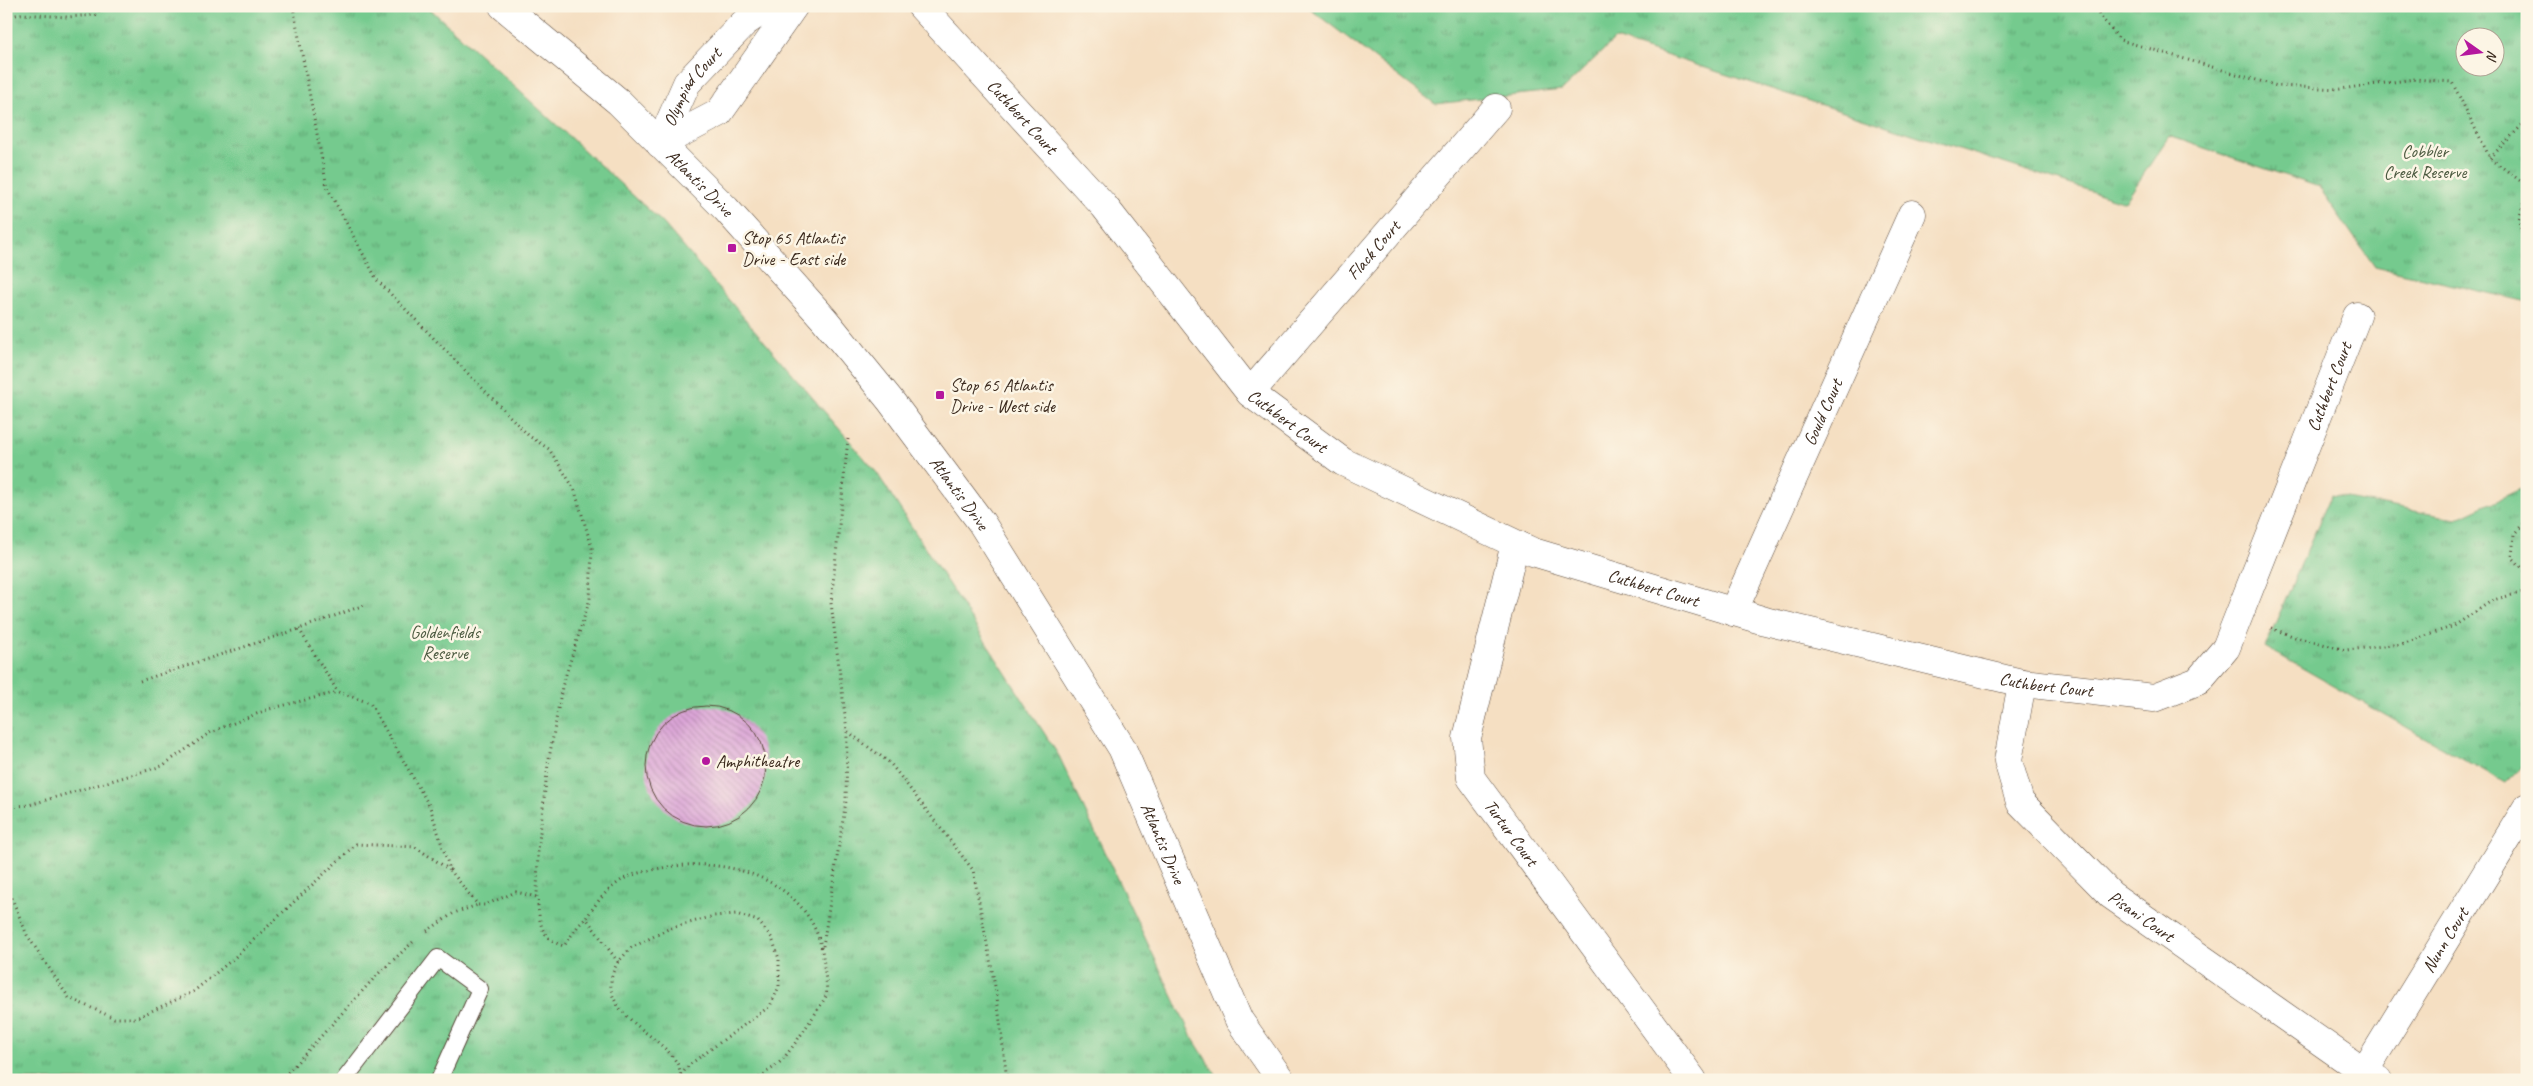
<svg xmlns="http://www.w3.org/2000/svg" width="2533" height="1086" font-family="Caveat,sans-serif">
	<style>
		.park { fill: url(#park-tufts); stroke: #587a56; fill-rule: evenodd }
		.building { fill: url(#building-back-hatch) }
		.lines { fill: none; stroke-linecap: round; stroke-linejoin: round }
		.lane-casing { stroke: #574537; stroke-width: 18 }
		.street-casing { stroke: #574537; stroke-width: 29 }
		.secondary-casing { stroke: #574537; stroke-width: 29 }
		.path { stroke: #574537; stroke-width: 3; stroke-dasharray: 1 4; stroke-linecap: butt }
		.lane { stroke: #fff; stroke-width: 16 }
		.street { stroke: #fff; stroke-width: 28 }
		.secondary { stroke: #fff; stroke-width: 28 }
		.poi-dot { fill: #b5179e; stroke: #fcf5e5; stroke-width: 2 }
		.labels { text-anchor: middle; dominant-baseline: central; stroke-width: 5; stroke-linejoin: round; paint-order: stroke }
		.street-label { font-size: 18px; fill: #3b2a1e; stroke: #fcf5e5 }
		.park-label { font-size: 18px; fill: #4c5a40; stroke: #fcf5e5 }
		.poi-label { font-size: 18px; fill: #3b2a1e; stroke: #fcf5e5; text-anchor: start }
	</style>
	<defs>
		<pattern id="park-tufts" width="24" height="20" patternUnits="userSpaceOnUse" patternTransform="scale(1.25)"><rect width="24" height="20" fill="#74ca8e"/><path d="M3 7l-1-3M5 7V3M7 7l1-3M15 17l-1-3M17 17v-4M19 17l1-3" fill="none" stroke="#60a473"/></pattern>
		<pattern id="building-back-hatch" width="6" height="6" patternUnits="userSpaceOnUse" patternTransform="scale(1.25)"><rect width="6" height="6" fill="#dca6d8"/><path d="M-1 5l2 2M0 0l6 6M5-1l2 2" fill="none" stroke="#b487af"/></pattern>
	</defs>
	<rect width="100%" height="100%" fill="#fcf5e5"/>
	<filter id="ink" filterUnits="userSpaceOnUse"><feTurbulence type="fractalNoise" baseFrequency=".02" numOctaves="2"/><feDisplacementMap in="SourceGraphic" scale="10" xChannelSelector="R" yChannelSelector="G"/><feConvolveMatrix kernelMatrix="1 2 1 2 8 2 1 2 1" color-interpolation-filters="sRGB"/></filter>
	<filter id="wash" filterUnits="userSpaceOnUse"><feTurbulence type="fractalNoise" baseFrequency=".0096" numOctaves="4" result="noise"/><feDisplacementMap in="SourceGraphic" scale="20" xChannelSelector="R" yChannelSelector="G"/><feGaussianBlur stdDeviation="1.12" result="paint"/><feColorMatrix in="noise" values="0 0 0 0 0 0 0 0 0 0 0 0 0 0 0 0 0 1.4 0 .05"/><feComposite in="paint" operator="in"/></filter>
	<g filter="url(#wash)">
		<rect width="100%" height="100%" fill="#f5dfc2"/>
		<path class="park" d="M 6,6 L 427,6 L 663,223 L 877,473 L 1059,756 L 1192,1037 L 1219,1080 L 6,1080 Z
			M 1306,6 L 2527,6 L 2527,302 L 2375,267 L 2319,187 L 2169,136 L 2125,202 L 1615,39 L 1562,90 L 1435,104 ZM 2466,38 L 2496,38 L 2496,68 L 2466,68 Z
			M 2527,486 L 2527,761 L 2505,783 L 2265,647 L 2331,495 L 2456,519 Z"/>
		<g id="blocks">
			<path class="building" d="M646 766a60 60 0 1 1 120 0a60 60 0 1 1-120 0Z"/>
		</g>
	</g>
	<g filter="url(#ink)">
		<use href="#blocks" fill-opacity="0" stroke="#574537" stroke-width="1"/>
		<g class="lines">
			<defs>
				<path id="lane" d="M 344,1080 L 438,958 L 480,989 L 439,1080"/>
				<g id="street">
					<path id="s1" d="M 921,6 L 1104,206 L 1250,393 L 1343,462 L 1533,552 L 1765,621 L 2022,683 L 2154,698 L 2198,681 L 2226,648 L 2357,316"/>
					<path d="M 660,144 L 719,113 L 794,6"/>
					<path id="s2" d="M 660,144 L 687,83 L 744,23 L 769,6"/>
					<path id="s3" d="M 1250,393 L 1496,108"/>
					<path id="s4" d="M 1515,544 L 1467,738 L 1471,778 L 1693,1080"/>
					<path id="s5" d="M 1733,612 L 1912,214"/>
					<path id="s6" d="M 2022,683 L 2008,761 L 2020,802 L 2111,895 L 2364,1072 L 2378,1080"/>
					<path id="s7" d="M 2364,1072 L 2527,807"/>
				</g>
				<g id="secondary">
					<path id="s8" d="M 503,6 L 619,102 L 726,209 L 824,319 L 890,400 L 981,522 L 1122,748 L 1239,1020 L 1281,1080"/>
				</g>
			</defs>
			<use href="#lane" class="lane-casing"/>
			<use href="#street" class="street-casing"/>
			<use href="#secondary" class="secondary-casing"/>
			<path class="path" d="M 293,6 L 327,187 L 377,280 L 529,436 L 549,449 L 574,488 L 592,548 L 590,599 L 562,687 L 548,764 L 538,850 L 537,897
				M 2092,6 L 2120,40 L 2277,86 L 2340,89 L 2415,79 L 2452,82 L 2490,158 L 2527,186
				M 6,17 L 21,14 L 67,17 L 96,15 L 102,6
				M 2490,158 L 2527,120
				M 2527,189 L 2519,220 L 2527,260
				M 848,439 L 831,603 L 847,731 L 890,763 L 973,870 L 997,997 L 1007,1080
				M 2527,520 L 2514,534 L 2512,557 L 2527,573
				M 2271,628 L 2295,637 L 2346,650 L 2402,644 L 2454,626 L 2493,600 L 2527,591
				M 299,629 L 338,692
				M 140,681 L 299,629 L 367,604
				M 6,807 L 29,805 L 162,766 L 211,732 L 269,709 L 338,692 L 370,703 L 430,807 L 450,870 L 415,847 L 356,844 L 233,959 L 193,992 L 136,1018 L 114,1018 L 69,998 L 27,935 L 6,884
				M 450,870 L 478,905 L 485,905 L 516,892 L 537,897 C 540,920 538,938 564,946 L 578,926 L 586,918
				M 427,931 L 454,913 L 478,905
				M 823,946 L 846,801 L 847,732
				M 618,962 C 583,1019 688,1039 680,1080
				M 681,1075 L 689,1065 L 770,1006 L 779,987 L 779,959 L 772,938 L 758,921 L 736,914 L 714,916 L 668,929 L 631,948 L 618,962 L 586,918 C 595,905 605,891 619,882 C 631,873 648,871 662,868 C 733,854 819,884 824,966 C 825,974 828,989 826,996 C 823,1003 789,1053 783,1059 C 776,1067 764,1073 756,1080
				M 281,1080 L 377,975 L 413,942"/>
			<use href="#lane" class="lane"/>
			<use href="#street" class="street"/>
			<use href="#secondary" class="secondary"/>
		</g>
	</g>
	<g class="poi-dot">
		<rect x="727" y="243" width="10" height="10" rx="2.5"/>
		<rect x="935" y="390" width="10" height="10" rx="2.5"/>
		<circle cx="706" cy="761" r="5"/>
	</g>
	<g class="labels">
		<g class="street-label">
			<text stroke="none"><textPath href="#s2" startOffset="66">Olympiad Court</textPath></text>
			<text stroke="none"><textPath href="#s1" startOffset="150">Cuthbert Court</textPath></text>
			<text stroke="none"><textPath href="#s8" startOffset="265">Atlantis Drive</textPath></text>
			<text stroke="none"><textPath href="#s3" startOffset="189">Flack Court</textPath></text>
			<text stroke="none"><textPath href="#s1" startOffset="1845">Cuthbert Court</textPath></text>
			<text stroke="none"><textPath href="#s5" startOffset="219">Gould Court</textPath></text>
			<text stroke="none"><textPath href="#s1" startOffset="555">Cuthbert Court</textPath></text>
			<text stroke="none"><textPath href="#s8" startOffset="670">Atlantis Drive</textPath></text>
			<text stroke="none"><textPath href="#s1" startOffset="960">Cuthbert Court</textPath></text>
			<text stroke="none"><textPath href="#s1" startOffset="1365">Cuthbert Court</textPath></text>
			<text stroke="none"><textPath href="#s4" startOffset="308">Turtur Court</textPath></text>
			<text stroke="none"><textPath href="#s8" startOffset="1076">Atlantis Drive</textPath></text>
			<text stroke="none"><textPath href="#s6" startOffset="289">Pisani Court</textPath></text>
			<text stroke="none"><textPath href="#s7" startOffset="155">Nunn Court</textPath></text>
		</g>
		<g class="park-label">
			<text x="2425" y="151">Cobbler<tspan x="2425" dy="21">Creek Reserve</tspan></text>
			<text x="445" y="632">Goldenfields<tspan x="445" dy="21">Reserve</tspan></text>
		</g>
		<g class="poi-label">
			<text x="742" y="238">Stop 65 Atlantis<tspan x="742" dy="21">Drive - East side</tspan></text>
			<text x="950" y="385">Stop 65 Atlantis<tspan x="950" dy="21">Drive - West side</tspan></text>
			<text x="716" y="761">Amphitheatre</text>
		</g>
	</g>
	<rect width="2533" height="1086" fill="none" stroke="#fcf5e5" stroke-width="25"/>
	<g transform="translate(2480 52) rotate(104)"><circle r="24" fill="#fcf5e5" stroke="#afa495"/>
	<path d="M0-4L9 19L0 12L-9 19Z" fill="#b5179e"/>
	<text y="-8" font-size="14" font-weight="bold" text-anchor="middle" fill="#3b2a1e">N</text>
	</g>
</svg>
